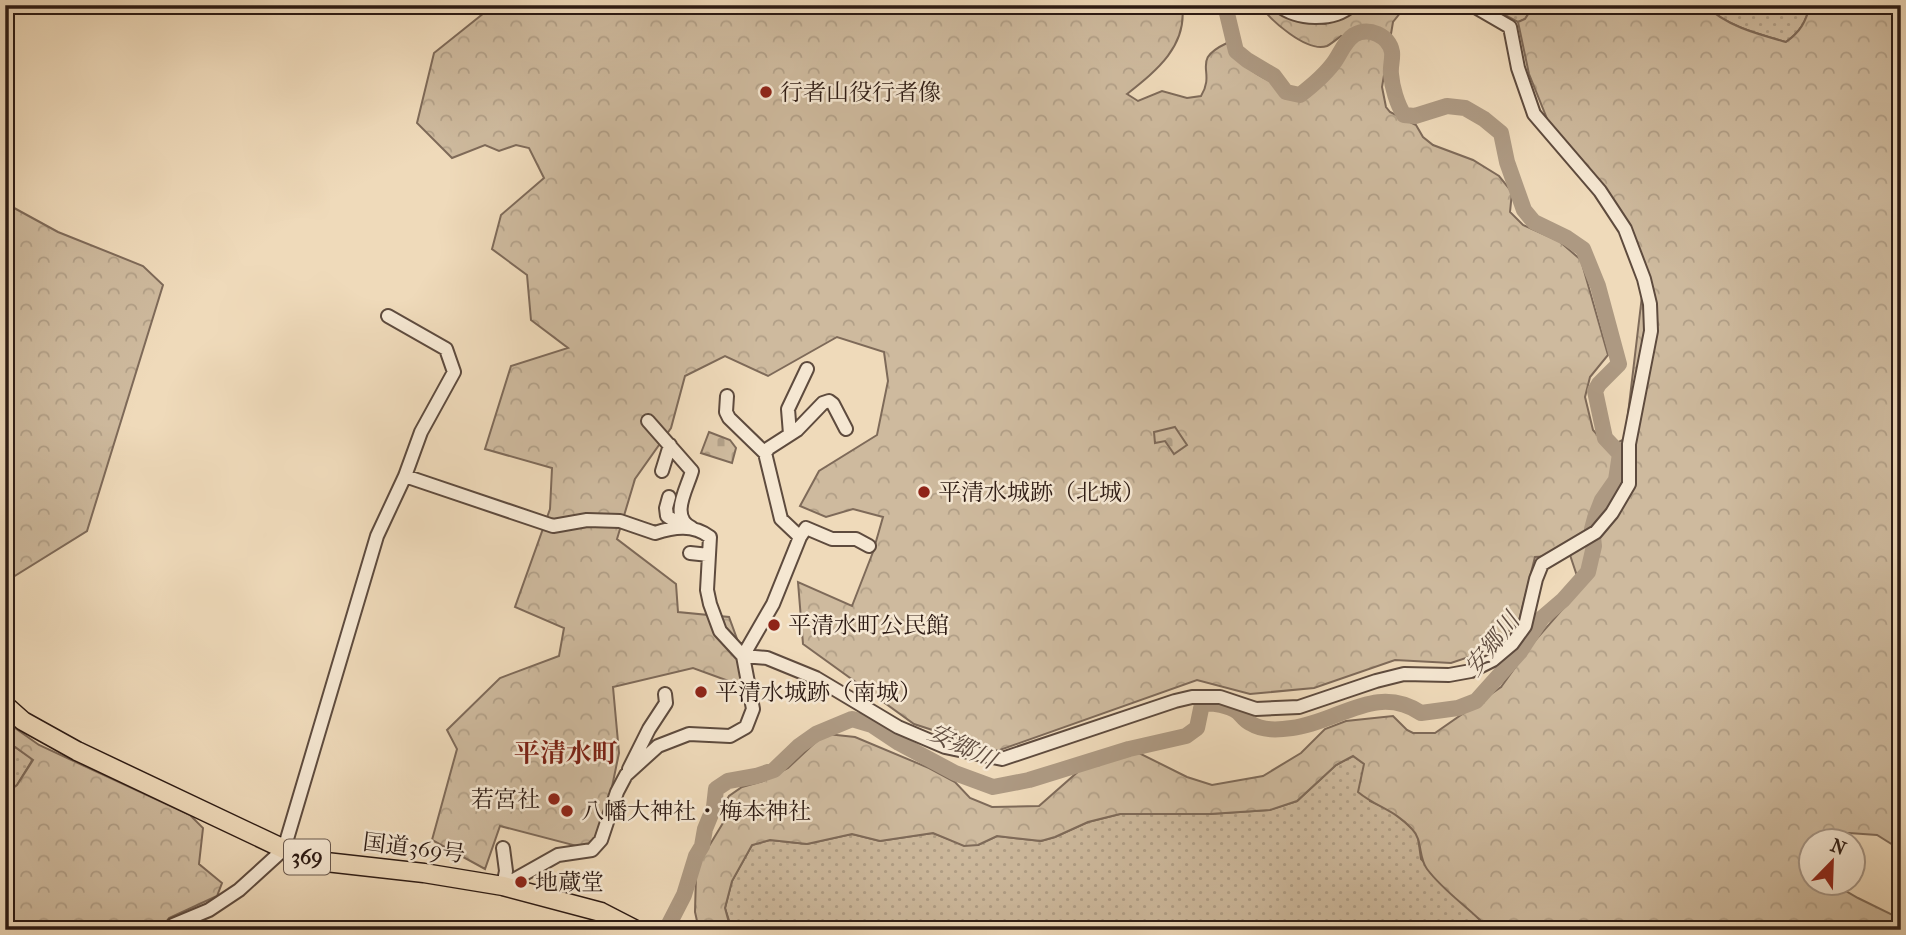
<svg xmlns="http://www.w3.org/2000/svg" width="1906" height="935" font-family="'IM FELL French Canon','Noto Serif JP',serif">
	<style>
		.grass { fill: url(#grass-dots); stroke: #7e6a59; stroke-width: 2 }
		.forest { fill: url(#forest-crowns); stroke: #7e6a59; stroke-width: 2 }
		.cemetery { fill: url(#cemetery-stones); stroke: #7e6a59; stroke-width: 2 }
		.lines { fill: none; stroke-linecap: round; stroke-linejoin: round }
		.river { stroke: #ad9982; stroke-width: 16 }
		.minor-casing { stroke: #5e4b3e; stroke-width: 16 }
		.highway-casing { stroke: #2d1b14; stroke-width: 21 }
		.minor { stroke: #f5e7d2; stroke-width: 12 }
		.highway { stroke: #efdaba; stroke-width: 18 }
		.poi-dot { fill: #8f2418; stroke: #f5e7d2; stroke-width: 2.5 }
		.labels { text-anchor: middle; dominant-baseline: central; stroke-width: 5; stroke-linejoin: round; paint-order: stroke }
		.shield { fill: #f5e7d2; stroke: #69584d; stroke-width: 2 }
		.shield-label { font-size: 21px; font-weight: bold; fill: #2d1b14 }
		.poi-label { font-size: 23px; fill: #2d1b14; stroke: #f5e7d2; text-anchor: start }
		.street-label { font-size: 23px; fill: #2d1b14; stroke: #f5e7d2 }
		.water-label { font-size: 24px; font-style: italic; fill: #604d40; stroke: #f5e7d2 }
		.quarter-label { font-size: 26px; font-weight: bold; fill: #7a1f14; stroke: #f5e7d2 }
	</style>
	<defs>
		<pattern id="grass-dots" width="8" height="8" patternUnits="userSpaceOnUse" patternTransform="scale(1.75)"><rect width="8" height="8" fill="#ceba9e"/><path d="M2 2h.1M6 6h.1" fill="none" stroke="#b19f87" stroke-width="1.8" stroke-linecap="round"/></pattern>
		<pattern id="forest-crowns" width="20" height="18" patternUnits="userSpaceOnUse" patternTransform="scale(1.75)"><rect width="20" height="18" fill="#ceba9e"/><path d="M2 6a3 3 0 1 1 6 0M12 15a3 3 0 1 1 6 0" fill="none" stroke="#b19f87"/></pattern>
		<pattern id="cemetery-stones" width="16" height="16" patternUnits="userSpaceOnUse" patternTransform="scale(1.75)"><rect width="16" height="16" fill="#ceba9e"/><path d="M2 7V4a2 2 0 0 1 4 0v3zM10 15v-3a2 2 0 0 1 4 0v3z" fill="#b19f87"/></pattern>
	</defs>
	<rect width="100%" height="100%" fill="#efdaba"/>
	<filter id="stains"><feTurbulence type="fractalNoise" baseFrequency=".00286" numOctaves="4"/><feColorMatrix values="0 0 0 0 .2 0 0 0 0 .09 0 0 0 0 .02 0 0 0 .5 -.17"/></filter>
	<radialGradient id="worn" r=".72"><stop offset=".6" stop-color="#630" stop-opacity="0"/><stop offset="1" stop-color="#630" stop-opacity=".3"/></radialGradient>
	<path class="grass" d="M 1486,5 L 1534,5 L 1525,19 L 1518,22 Z
		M 1705,5 L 1810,5 C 1806,22 1800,32 1786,42 C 1758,34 1726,26 1705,5 Z
		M 5,744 L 15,747 L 33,759 L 17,785 L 5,794 Z
		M 1353,756 L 1365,764 L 1370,801 L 1392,811 L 1415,831 L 1418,837 L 1421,859 L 1490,930 L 732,930 L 725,908 L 732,881 L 752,845 L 770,840 L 807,844 L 852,834 L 880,841 L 933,833 L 964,845 L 978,845 L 997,836 L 1041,841 L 1055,837 L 1088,822 L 1120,814 L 1210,814 L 1269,810 L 1297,801 L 1336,765 Z"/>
	<path class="forest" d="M 494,5 L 1182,5 C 1188,46 1156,71 1127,94 L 1138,101 L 1162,91 L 1187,98 L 1201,96 C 1217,70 1189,61 1227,43 C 1233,51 1238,59 1245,65 C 1261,79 1292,94 1313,86 L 1352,41 L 1341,36 C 1337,39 1331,44 1327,46 C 1307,53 1270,20 1260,5 L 1271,5 L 1297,20 L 1325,24 L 1364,5 L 1421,5 L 1401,12 L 1393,22 L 1382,87 L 1386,107 L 1390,112 L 1416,125 L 1423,137 L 1433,145 L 1473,160 L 1499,176 L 1512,192 L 1510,212 L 1523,225 L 1559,241 L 1581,260 L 1608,355 L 1590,377 L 1585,397 L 1593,430 L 1608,447 L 1625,439 L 1644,279 L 1619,215 L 1552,131 L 1529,74 L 1518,22 L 1525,19 L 1534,5 L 1705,5 C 1726,26 1757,34 1786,42 C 1800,32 1806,22 1810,5 L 1901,5 L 1901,850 L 1877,835 L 1849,833 L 1841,834 L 1832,840 L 1812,841 L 1812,883 L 1832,883 L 1858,898 L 1901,919 L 1901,930 L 1490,930 C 1470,908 1445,893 1427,869 C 1418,857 1423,840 1412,829 C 1395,810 1376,807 1358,792 L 1364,764 L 1353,756 L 1336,765 L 1297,801 L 1270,810 L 1210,814 L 1120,814 L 1088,822 L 1055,837 L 1041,841 L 997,836 L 978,845 L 964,846 L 933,833 L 880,841 L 852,834 L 807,844 L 770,840 L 752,845 L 732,881 L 725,908 L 731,930 L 699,930 L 695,912 L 696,875 L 700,861 L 723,823 L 726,801 L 729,796 L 742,787 L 763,781 L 788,768 L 821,737 L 827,734 L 855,737 L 929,768 L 955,782 L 970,798 L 992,807 L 1039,806 L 1080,770 L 1137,752 L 1187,777 L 1212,785 L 1263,776 L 1301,753 L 1325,729 L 1346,721 L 1393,716 L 1407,730 L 1413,733 L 1435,733 L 1501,687 L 1532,644 L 1581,588 L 1570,555 L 1535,557 L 1519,621 L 1490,650 L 1451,663 L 1395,660 L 1314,688 L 1250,694 L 1197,680 L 997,751 L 914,724 L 803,644 L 798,582 L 852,606 L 873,552 L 883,517 L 853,509 L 826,517 L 800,506 L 819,471 L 877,435 L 888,381 L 884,352 L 837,337 L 768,376 L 725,356 L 685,376 L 671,428 L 635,479 L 617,539 L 676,584 L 678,612 L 729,617 L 756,691 L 693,668 L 613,687 L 619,753 L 601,840 L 592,850 L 500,826 L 485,869 L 432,840 L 457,749 L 447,730 L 500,678 L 559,656 L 564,628 L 515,607 L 550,509 L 552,468 L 485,449 L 511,366 L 568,348 L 531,320 L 527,275 L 492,249 L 501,215 L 544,178 L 529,148 L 516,145 L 499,151 L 485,145 L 452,158 L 417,123 L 434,53 Z
		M 5,203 L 58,232 L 143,266 L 163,285 L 87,531 L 5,582 Z
		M 5,721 L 39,745 L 190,815 L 203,828 L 199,864 L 222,883 L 217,896 L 169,918 L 160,930 L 5,930 L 5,794 L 17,785 L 33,760 L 15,747 L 5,744 Z"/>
	<path class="cemetery" d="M 1175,427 L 1187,445 L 1174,454 L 1165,441 L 1155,443 L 1154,432 Z
		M 709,432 L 730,440 L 736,448 L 732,463 L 701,453 Z"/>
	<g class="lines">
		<path class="river" d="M 666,930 L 684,895 L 696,856 L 702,846 L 705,829 L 714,807 L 716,789 L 728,781 L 756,776 L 774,770 L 799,746 L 816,734 L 852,719 L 872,725 L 899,743 L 955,773 L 993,787 L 1029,780 L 1129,749 L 1186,736 L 1197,728 L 1202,704 C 1212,702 1230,706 1238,712 C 1242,716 1245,721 1250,723 C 1263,731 1278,730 1292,728 C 1339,722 1376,683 1421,713 L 1458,708 L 1476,701 L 1519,653 L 1542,618 L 1563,600 L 1588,572 L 1594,546 L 1592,529 L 1595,518 L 1602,500 L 1616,480 L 1620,454 L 1605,438 L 1595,391 L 1599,384 L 1619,364 L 1598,286 L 1583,249 L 1567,238 L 1534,222 L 1524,210 L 1507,162 L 1501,133 L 1484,119 L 1465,108 L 1447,106 L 1415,116 L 1404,115 C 1397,104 1392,87 1391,74 C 1390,67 1393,59 1392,52 C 1389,36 1369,26 1354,35 C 1345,41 1341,52 1335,61 C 1326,74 1313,85 1300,95 L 1286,92 L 1274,76 L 1247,60 L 1236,51 L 1225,5"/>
		<defs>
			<path id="minor" d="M 1278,5 C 1297,20 1333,22 1352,5
				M 727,396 L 726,412 L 729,418 L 765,453
				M 648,421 L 692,471 C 687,489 669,517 692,528
				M 790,434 L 788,409 L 807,369
				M 662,471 L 670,445
				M 405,476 L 553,526 L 587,520 L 620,521 L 655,533 C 674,527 693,524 710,537 L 707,590 L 710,604 L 720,631 L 743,656 L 753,709 L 746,727 L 730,736 L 689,734 L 658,746 L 626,775 L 617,792 L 601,840 L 592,850 L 558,855 L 503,886
				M 669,497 L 666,508 L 667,516 L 673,520 L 682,521
				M 800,537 L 806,528 L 832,539 L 856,539 L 869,546
				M 690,553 L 709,555
				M 743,656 L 767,658 L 816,678 L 898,727 L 945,747 L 1002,759 L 1175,701 L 1192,697 L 1220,697 L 1256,709 L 1299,707 L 1376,681 L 1404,674 L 1449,675 L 1471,671 L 1493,660 L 1512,644 L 1525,626 L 1536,579 L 1542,564 L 1596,532 L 1612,513 L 1629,484 L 1629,444 L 1651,331 L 1650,304 L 1644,279 L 1625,229 L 1600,191 L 1534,114 L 1518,68 L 1510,27 L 1472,5
				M 743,656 L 773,604 L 800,537 L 781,519 L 765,453 L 769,448 L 797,430 L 823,403 L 829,401 L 833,404 L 846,429
				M 629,769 L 649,729 L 666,703 L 665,694
				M 503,848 L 506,871 L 503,886
				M 169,930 L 173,925 L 209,910 L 239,890 L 284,849 L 377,536 L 405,476 L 421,432 L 454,372 L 446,349 L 388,316"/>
			<path id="highway" d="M 5,705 L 23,721 L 77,751 L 284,849 L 317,861 L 424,873 L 503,886 L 601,912 L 636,930"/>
		</defs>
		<use href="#minor" class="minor-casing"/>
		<use href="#highway" class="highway-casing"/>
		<use href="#minor" class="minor"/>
		<use href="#highway" class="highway"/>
	</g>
	<g class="poi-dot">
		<circle cx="766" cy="92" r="7"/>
		<circle cx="924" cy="492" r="7"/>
		<circle cx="774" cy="625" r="7"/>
		<circle cx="701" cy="692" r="7"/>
		<circle cx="554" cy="799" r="7"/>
		<circle cx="567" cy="811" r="7"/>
		<circle cx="521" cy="882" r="7"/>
	</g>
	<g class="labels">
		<rect class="shield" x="284" y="839.5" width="46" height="35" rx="5"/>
		<g class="shield-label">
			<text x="307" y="857">369</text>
		</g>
		<g class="poi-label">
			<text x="780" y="92">行者山役行者像</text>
			<text x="938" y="492">平清水城跡（北城）</text>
			<text x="788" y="625">平清水町公民館</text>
			<text x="715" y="692">平清水城跡（南城）</text>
			<text x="540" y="799" text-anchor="end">若宮社</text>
			<text x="581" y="811">八幡大神社・梅本神社</text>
			<text x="535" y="882">地蔵堂</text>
		</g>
		<g class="street-label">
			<text transform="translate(414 848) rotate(7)">国道369号</text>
		</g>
		<g class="water-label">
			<text transform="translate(1492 644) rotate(-52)">安郷川</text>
			<text transform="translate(962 746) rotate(26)">安郷川</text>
		</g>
		<g class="quarter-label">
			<text x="566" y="753">平清水町</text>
		</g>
	</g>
	<rect width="1906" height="935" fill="none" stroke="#efdaba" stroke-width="28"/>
	<rect x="7" y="7" width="1892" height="921" fill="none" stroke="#2d1b14" stroke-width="3.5"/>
	<rect x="14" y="14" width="1878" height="907" fill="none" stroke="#2d1b14" stroke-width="2"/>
	<g transform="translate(1832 862) rotate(23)"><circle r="33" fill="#f5e7d2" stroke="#a59586" stroke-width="2"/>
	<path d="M0-5L12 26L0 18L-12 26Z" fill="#8f2418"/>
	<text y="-10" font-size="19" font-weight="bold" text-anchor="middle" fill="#2d1b14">N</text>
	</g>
	<rect width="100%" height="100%" filter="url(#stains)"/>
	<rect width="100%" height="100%" fill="url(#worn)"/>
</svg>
